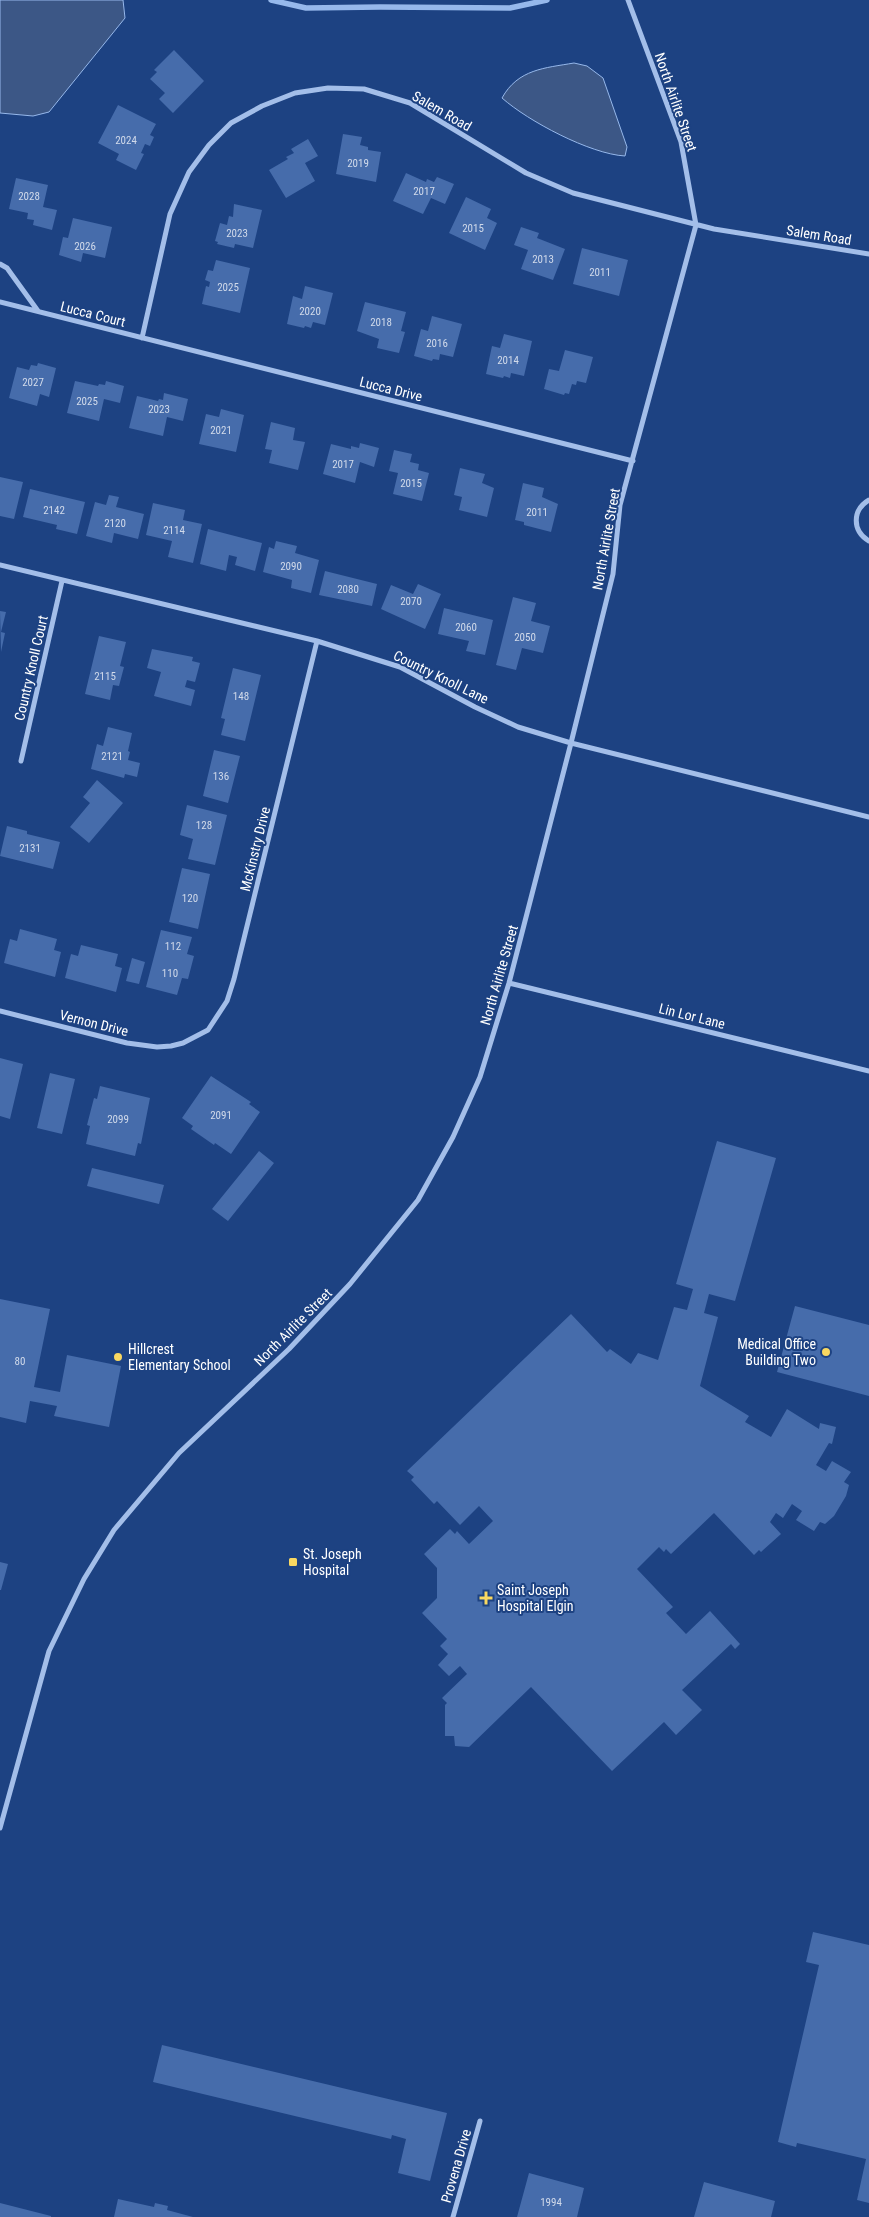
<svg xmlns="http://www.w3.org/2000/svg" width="869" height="2217" font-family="'Roboto Condensed',sans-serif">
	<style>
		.water { fill: #3c5786; stroke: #96b8eb }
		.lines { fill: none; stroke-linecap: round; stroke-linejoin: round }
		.stream { stroke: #96b8eb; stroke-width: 5.5 }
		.building { fill: #466cab }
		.street { stroke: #a3bee9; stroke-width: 5 }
		.poi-dot { fill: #f9d861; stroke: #1d4282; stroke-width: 2 }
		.labels { text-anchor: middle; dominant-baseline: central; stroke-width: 4; stroke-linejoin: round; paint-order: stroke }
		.number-label { font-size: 11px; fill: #d1daea }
		.street-label { font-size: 14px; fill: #fff; stroke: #1d4282 }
		.poi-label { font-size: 14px; fill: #fff; stroke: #1d4282; text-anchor: start }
	</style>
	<rect width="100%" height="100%" fill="#1d4282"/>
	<path class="water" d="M 0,0 L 123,0 L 125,18 L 49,112 L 33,116 L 0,113 Z
		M 574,63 L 587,66 L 603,78 L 627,147 L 625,156 C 590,154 528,121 502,98 C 518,69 545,68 574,63 Z"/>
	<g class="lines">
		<path class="stream" d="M 271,0 L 306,8 L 380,7 L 510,8 L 547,0"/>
	</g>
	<path class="building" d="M 174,50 L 204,81 L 173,113 L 159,99 L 165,93 L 150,79 L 157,72 L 154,70 Z
		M 118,105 L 156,124 L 150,135 L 154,137 L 150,146 L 145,144 L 141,153 L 144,154 L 136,170 L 116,160 L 119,154 L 98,143 Z
		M 343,134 L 362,137 L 360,145 L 368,147 L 368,150 L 381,152 L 376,182 L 336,174 Z
		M 308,139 L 318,156 L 305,163 L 315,181 L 286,198 L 269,170 L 288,159 L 286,157 L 294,153 L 291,149 Z
		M 406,173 L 426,182 L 427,179 L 434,182 L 437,177 L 454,184 L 445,204 L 431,198 L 423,214 L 393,201 Z
		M 16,178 L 48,185 L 43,207 L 57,210 L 52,230 L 33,225 L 34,220 L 27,219 L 28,213 L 9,209 Z
		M 466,197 L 491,209 L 487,218 L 497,223 L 485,250 L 449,233 Z
		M 234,204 L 262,210 L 253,248 L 235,244 L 234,248 L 217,244 L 218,242 L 215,241 L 220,223 L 227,225 L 229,216 L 233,217 Z
		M 73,218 L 112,227 L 105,258 L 83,253 L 81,262 L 59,255 L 63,237 L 68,238 Z
		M 521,227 L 539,233 L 537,238 L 565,249 L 553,280 L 521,269 L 528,250 L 514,245 Z
		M 582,248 L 628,260 L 619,296 L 573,284 Z
		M 216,260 L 250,268 L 240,313 L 202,304 L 206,286 L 209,287 L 210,282 L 205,280 L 208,270 L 213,271 Z
		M 305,286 L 333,293 L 325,325 L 313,322 L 311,328 L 305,326 L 304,328 L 287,324 L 293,296 L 302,299 Z
		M 365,302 L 406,312 L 401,331 L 405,332 L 399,353 L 377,348 L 379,339 L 357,331 Z
		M 432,316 L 462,324 L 453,357 L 440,354 L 439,360 L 433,359 L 432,361 L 414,356 L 421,329 L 428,331 Z
		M 504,334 L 532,341 L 524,376 L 511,373 L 510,378 L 504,376 L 503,378 L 486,374 L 492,346 L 500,348 Z
		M 565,350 L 593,357 L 586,383 L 577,381 L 576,385 L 572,384 L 569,394 L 565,393 L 564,395 L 544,389 L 549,369 L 559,371 Z
		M 38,363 L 56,368 L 49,397 L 40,394 L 37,406 L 9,398 L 17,367 L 29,370 L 31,365 L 37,366 Z
		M 75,381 L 98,386 L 99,384 L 105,385 L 106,381 L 124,386 L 120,403 L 104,399 L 99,421 L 67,413 Z
		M 164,393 L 188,399 L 183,421 L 167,417 L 163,436 L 129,428 L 137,396 L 158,401 L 159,399 L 163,400 Z
		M 221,409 L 244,415 L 236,452 L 199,444 L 206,414 L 219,417 Z
		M 271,422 L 295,428 L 293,440 L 305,442 L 298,470 L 269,463 L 272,450 L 265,449 Z
		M 360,443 L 379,448 L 374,467 L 360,462 L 355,483 L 323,474 L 331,444 L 351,449 L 351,446 L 359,448 Z
		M 394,450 L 412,454 L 410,462 L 419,464 L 418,470 L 429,473 L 422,501 L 393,494 L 398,473 L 389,471 Z
		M 460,468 L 485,474 L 482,483 L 494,488 L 487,517 L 459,510 L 462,497 L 454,495 Z
		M 0,477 L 23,482 L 14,519 L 0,516 Z
		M 523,483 L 544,488 L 542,497 L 558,504 L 551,532 L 524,525 L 524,522 L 515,520 Z
		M 30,489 L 85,502 L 77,534 L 56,529 L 57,525 L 23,517 Z
		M 109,495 L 119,497 L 116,507 L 144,514 L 138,539 L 114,533 L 112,543 L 86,536 L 95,502 L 106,505 Z
		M 153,503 L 185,510 L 183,520 L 202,524 L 193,563 L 168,557 L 172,541 L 146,535 Z
		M 208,529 L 262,543 L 255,571 L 235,565 L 237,557 L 229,555 L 226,571 L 200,564 Z
		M 276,541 L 297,546 L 295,553 L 319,560 L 311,593 L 291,588 L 292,580 L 263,572 L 269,547 L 274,549 Z
		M 325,571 L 377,584 L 372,606 L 319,595 Z
		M 418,584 L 441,594 L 425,629 L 381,609 L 391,585 L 413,594 Z
		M 513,597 L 536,603 L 531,621 L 550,626 L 543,653 L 522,648 L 516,670 L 496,665 Z
		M 444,608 L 493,620 L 485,655 L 466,651 L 469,641 L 438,634 Z
		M 0,611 L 6,612 L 1,632 L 5,633 L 1,652 Z
		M 99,636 L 126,642 L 120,666 L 124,667 L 119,686 L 113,685 L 110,700 L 85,694 Z
		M 152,649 L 193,657 L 192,661 L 200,663 L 195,682 L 187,680 L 185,687 L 195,690 L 191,706 L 154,696 L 161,672 L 147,668 Z
		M 233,668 L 261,675 L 245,741 L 221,735 L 225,719 L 221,718 Z
		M 108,727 L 132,733 L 128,751 L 130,752 L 128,760 L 140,763 L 137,777 L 125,774 L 124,778 L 91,769 L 97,744 L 103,746 Z
		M 214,750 L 240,756 L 228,803 L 203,796 Z
		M 97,780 L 123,803 L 89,843 L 70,827 L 90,803 L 83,797 Z
		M 187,805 L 227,815 L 215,865 L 188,859 L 193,839 L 180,835 Z
		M 7,826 L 27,831 L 27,834 L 60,842 L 53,869 L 0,856 Z
		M 182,868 L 210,874 L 198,929 L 169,922 Z
		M 20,929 L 57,939 L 54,950 L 61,952 L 55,977 L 4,963 L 10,939 L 17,941 Z
		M 161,930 L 192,937 L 187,954 L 194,956 L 188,979 L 182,978 L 177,995 L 146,987 Z
		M 81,945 L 118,954 L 115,966 L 122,968 L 116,992 L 65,978 L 71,954 L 78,956 Z
		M 132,958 L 145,962 L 139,984 L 126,981 Z
		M 0,1058 L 23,1064 L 10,1119 L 0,1116 Z
		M 50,1073 L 75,1079 L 62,1134 L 37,1128 Z
		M 211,1076 L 251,1102 L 249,1104 L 260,1112 L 231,1154 L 215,1143 L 214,1145 L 191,1129 L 193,1126 L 182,1118 Z
		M 100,1086 L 150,1098 L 141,1144 L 138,1143 L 135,1156 L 86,1144 L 90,1126 L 87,1125 L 94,1098 L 97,1099 Z
		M 717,1141 L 776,1158 L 735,1301 L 709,1294 L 704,1313 L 718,1317 L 700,1386 L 749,1416 L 745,1422 L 771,1437 L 787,1409 L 819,1429 L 820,1423 L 836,1427 L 832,1444 L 829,1443 L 816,1465 L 826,1471 L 832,1461 L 851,1472 L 844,1482 L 849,1485 L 846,1496 L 834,1516 L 825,1524 L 820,1522 L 814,1531 L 796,1520 L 802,1511 L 792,1504 L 783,1518 L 776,1513 L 770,1522 L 781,1534 L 761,1552 L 759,1550 L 754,1555 L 714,1513 L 671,1554 L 666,1549 L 664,1552 L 659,1547 L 637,1569 L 673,1607 L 666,1613 L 686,1634 L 710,1611 L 740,1644 L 735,1649 L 731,1644 L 682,1690 L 702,1710 L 676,1735 L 664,1722 L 612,1771 L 531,1687 L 469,1747 L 455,1746 L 454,1736 L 445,1736 L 445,1705 L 447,1703 L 442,1698 L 467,1674 L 460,1666 L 449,1676 L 438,1665 L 448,1654 L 440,1646 L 447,1639 L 422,1613 L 437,1598 L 437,1568 L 424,1554 L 450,1529 L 455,1534 L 457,1531 L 469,1544 L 493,1521 L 479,1506 L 460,1525 L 437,1501 L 434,1504 L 411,1480 L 414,1477 L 407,1471 L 571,1314 L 607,1352 L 610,1349 L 631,1364 L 638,1353 L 658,1360 L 674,1307 L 687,1310 L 693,1289 L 676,1284 Z
		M 259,1151 L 274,1163 L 228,1221 L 212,1209 Z
		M 92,1168 L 164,1185 L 159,1204 L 87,1186 Z
		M 0,1299 L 50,1309 L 34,1387 L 60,1392 L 67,1355 L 121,1366 L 109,1427 L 54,1416 L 57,1406 L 30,1401 L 26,1423 L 0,1417 Z
		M 795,1306 L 869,1325 L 869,1396 L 777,1372 Z
		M 0,1562 L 8,1564 L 1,1590 L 0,1590 Z
		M 813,1932 L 869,1945 L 869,2203 L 857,2200 L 866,2159 L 797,2143 L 796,2147 L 778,2142 L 819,1965 L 806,1962 Z
		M 162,2045 L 447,2113 L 430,2181 L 398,2173 L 406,2139 L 392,2135 L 391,2139 L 153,2082 Z
		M 529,2173 L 584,2188 L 577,2217 L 517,2217 Z
		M 704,2182 L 775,2201 L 771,2217 L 694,2217 Z
		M 118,2199 L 154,2207 L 155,2203 L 168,2206 L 167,2210 L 193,2217 L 114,2217 Z
		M 0,2203 L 51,2216 L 51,2217 L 0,2217 Z"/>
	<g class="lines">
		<path class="street" d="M 0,264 L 7,268 L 38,311
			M 0,302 L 633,461
			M 142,338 L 170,214 L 189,172 L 209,145 L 231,123 L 262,106 L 295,93 L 328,88 L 364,89 L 410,103 L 526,173 L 573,193 L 714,229 L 869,254
			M 869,500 C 852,510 852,531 869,541
			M 0,565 L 317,641 L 400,667 L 475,707 L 518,727 L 571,743 L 869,817
			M 21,761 L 62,581
			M 509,983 L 869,1071
			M 0,1011 L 127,1043 L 157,1047 L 171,1046 L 183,1043 L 208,1030 L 227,1001 L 234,979 L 317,641
			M 0,1828 L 49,1651 L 84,1579 L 114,1530 L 179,1453 L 289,1349 L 350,1284 L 418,1200 L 453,1137 L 480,1077 L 509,983 L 571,743 L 613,574 L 620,505 L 696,225 L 681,142 L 628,0
			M 453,2217 L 480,2121"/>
	</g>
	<g class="poi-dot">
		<circle cx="826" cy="1352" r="5"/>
		<circle cx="118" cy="1357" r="5"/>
		<rect x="288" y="1557" width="10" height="10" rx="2.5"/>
		<path d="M483.5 1590.5h5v5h5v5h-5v5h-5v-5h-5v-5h5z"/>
	</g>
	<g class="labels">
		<g class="number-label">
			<text x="126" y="140">2024</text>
			<text x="358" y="163">2019</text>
			<text x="424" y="191">2017</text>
			<text x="29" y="196">2028</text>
			<text x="473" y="228">2015</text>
			<text x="237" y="233">2023</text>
			<text x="85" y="246">2026</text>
			<text x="543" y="259">2013</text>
			<text x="600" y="272">2011</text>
			<text x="228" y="287">2025</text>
			<text x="310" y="311">2020</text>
			<text x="381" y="322">2018</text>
			<text x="437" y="343">2016</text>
			<text x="508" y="360">2014</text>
			<text x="33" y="382">2027</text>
			<text x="87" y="401">2025</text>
			<text x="159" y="409">2023</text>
			<text x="221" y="430">2021</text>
			<text x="343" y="464">2017</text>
			<text x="411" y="483">2015</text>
			<text x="54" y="510">2142</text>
			<text x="537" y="512">2011</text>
			<text x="115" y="523">2120</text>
			<text x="174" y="530">2114</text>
			<text x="291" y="566">2090</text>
			<text x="348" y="589">2080</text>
			<text x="411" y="601">2070</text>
			<text x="466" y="627">2060</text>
			<text x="525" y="637">2050</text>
			<text x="105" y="676">2115</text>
			<text x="241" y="696">148</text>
			<text x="112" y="756">2121</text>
			<text x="221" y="776">136</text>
			<text x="204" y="825">128</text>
			<text x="30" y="848">2131</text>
			<text x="190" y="898">120</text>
			<text x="173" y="946">112</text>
			<text x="170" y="973">110</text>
			<text x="221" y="1115">2091</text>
			<text x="118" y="1119">2099</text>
			<text x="20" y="1361">80</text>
			<text x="551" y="2202">1994</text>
		</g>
		<g class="street-label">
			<text transform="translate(676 102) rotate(71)">North Airlite Street</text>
			<text transform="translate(442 111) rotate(30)">Salem Road</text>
			<text transform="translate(819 235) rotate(9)">Salem Road</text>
			<text transform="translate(93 314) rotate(14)">Lucca Court</text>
			<text transform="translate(391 389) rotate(14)">Lucca Drive</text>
			<text transform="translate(606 539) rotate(-80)">North Airlite Street</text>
			<text transform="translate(31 668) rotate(-77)">Country Knoll Court</text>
			<text transform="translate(441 677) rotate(26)">Country Knoll Lane</text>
			<text transform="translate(255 849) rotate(-76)">McKinstry Drive</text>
			<text transform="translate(499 975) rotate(-74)">North Airlite Street</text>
			<text transform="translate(692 1016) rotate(14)">Lin Lor Lane</text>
			<text transform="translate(94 1023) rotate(14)">Vernon Drive</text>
			<text transform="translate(293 1327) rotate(-45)">North Airlite Street</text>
			<text transform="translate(456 2166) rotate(-74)">Provena Drive</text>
		</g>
		<g class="poi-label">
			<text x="816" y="1344" text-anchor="end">Medical Office<tspan x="816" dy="16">Building Two</tspan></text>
			<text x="128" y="1349">Hillcrest<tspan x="128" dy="16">Elementary School</tspan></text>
			<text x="303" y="1554">St. Joseph<tspan x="303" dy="16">Hospital</tspan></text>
			<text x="497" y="1590">Saint Joseph<tspan x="497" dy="16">Hospital Elgin</tspan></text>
		</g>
	</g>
</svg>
